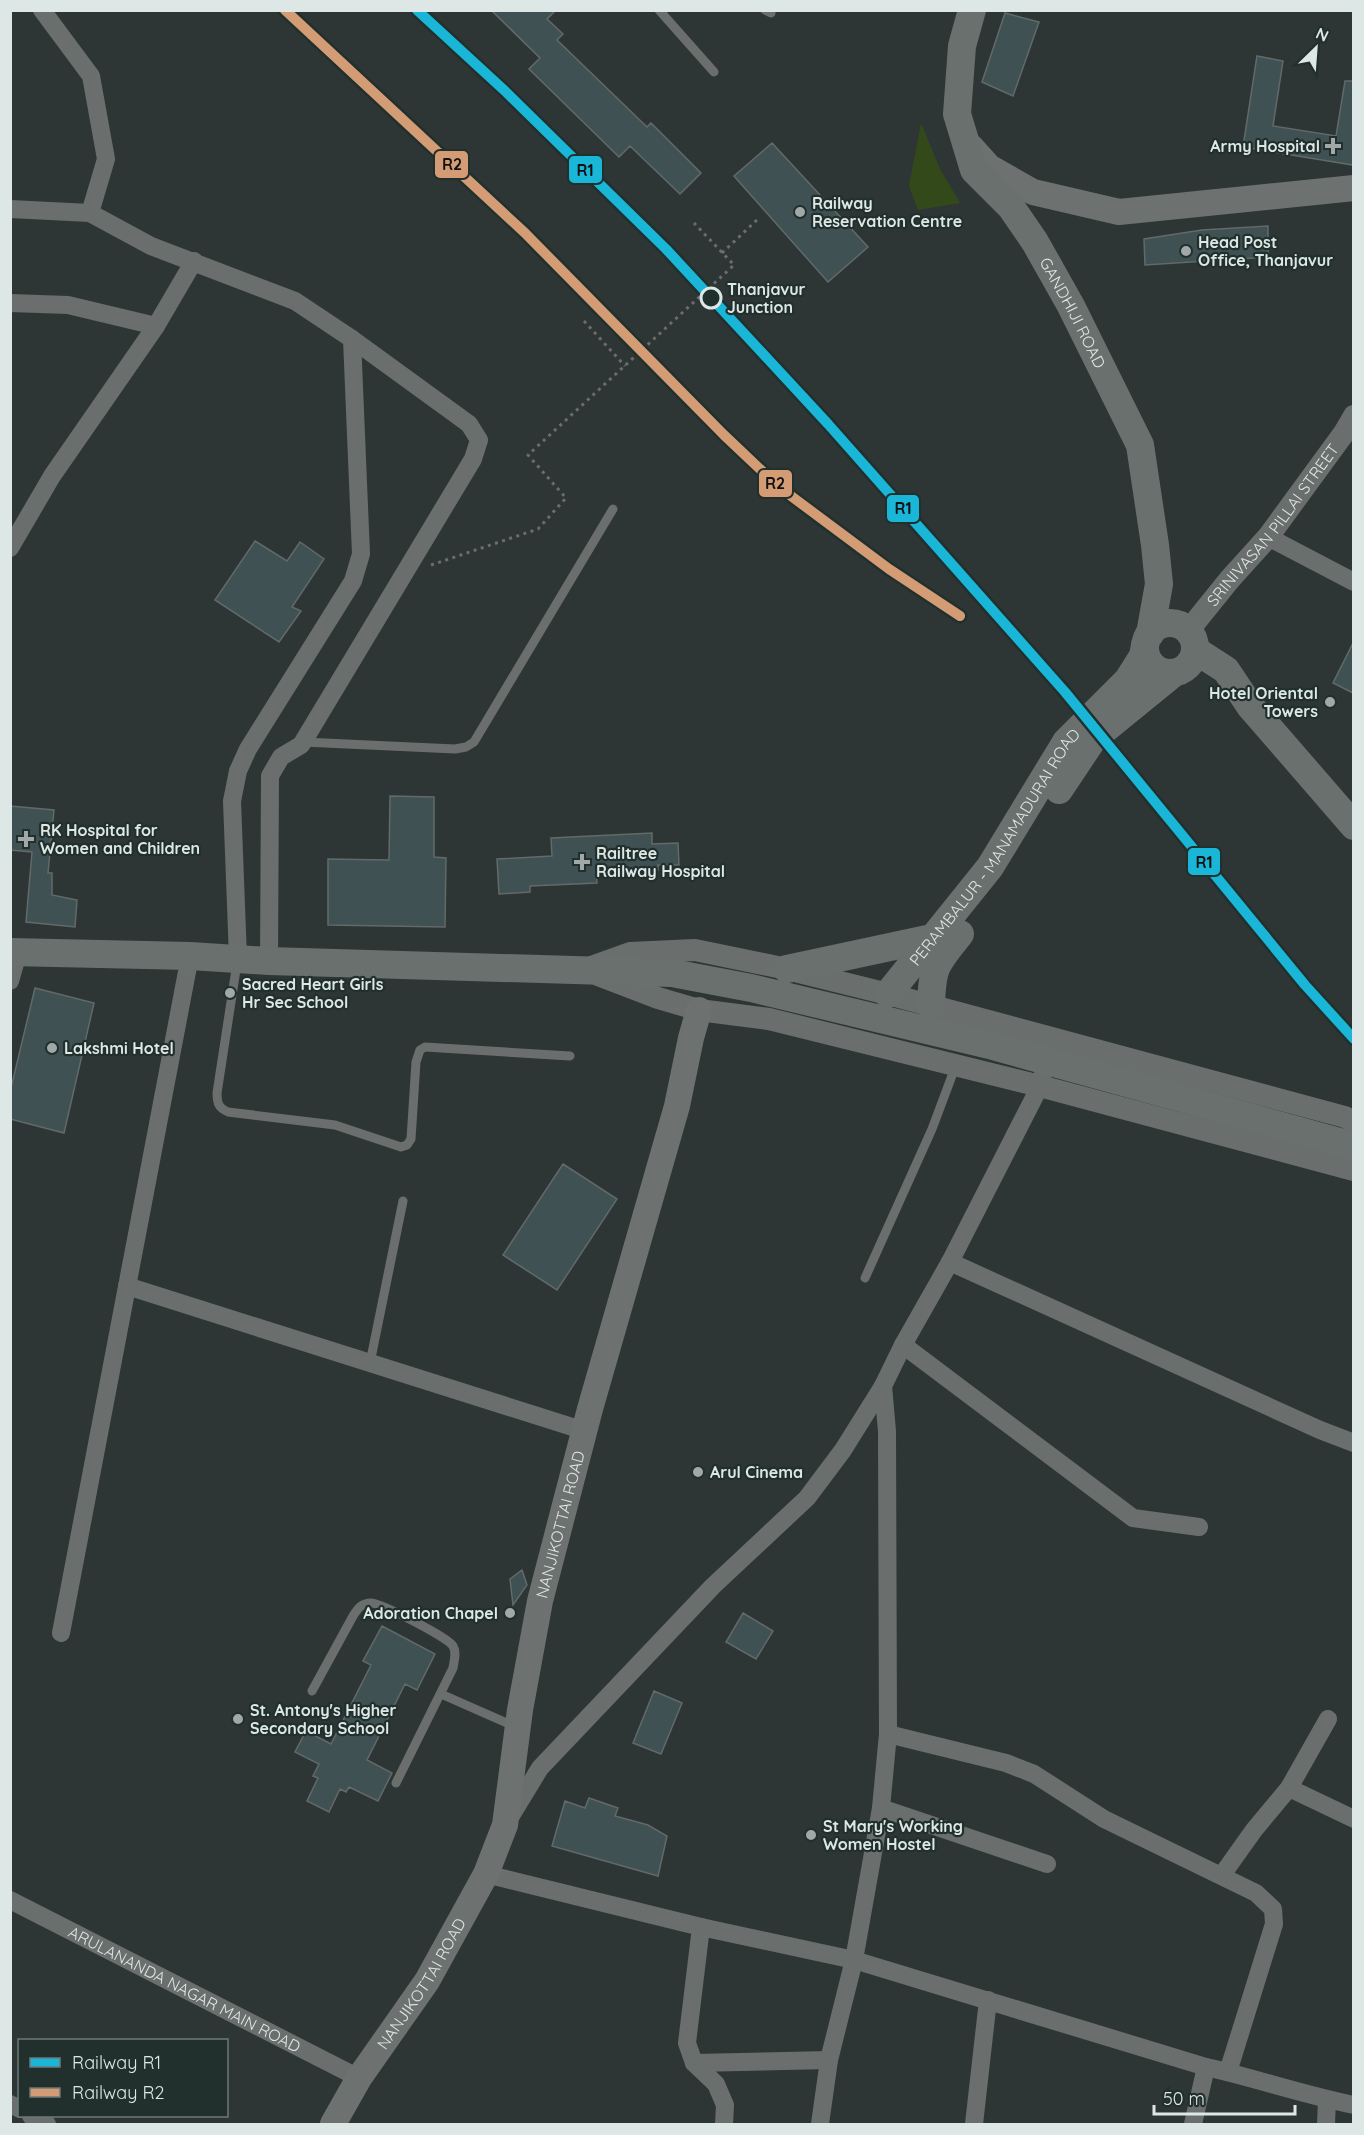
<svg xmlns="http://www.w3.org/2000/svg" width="1364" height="2135" font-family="Quicksand,sans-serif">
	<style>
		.green { fill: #334919 }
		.building { fill: #405153; stroke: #626969; stroke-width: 1.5 }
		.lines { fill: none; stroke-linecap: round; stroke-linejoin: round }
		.path { stroke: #696d6c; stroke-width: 3; stroke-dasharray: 3 4.5; stroke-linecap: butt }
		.service { stroke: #6a6f6d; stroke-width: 9 }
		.minor { stroke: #6a6f6d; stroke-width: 18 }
		.tertiary { stroke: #6a6f6d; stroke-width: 22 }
		.secondary { stroke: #6d7270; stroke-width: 26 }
		.primary { stroke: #6a706e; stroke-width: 28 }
		.rail-1-casing { stroke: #21302d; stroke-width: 15 }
		.rail-2-casing { stroke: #21302d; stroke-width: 15 }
		.rail-1 { stroke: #1ab6d8; stroke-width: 10 }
		.rail-2 { stroke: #d39c74; stroke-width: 10 }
		.poi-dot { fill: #a0a9a7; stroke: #21302d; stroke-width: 2 }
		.stop-dot { fill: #21302d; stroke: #dde7e5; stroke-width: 3 }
		.labels { text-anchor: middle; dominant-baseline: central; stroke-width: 4.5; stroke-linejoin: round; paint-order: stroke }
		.poi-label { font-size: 16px; font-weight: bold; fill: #dde7e5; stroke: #21302d; text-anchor: start }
		.stop-label { font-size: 16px; font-weight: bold; fill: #dde7e5; stroke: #21302d; text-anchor: start }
		.street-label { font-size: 16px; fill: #dde7e5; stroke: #21302d }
		.line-badge { stroke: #21302d; stroke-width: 2 }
		.pale-badge-label { font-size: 16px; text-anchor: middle; font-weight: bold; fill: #111 }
	</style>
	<rect width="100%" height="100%" fill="#2e3635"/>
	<path class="green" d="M 921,123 L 940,169 L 960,203 L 918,210 L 909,186 Z"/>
	<path class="building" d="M 491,10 L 556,10 L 547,19 L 563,34 L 557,40 L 647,127 L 651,123 L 701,173 L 680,194 L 630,146 L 619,157 L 529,69 L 540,58 Z
		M 1005,13 L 1039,22 L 1013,96 L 982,82 Z
		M 1257,56 L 1283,61 L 1273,126 L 1336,136 L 1345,81 L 1353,81 L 1353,165 L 1243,147 Z
		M 772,143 L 868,247 L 828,282 L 734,176 Z
		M 1268,226 L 1268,257 L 1145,265 L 1144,239 L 1202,230 Z
		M 255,541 L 287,561 L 300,542 L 324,559 L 292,607 L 301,611 L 279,642 L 215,600 Z
		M 1353,643 L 1353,693 L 1333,683 Z
		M 390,796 L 434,797 L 434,857 L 446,858 L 445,927 L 328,925 L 328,859 L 389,860 Z
		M 10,806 L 54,810 L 48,873 L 52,873 L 52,895 L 77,900 L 75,927 L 26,922 L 32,852 L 10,850 Z
		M 652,833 L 652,844 L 678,843 L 679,865 L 658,865 L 658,870 L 596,872 L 597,883 L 530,886 L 530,892 L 499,894 L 497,859 L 552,856 L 551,838 Z
		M 35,988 L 94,1003 L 64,1133 L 10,1119 L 10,1092 Z
		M 563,1164 L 617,1199 L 557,1290 L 503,1255 Z
		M 522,1570 L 527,1585 L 513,1605 L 510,1579 Z
		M 743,1613 L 773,1631 L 756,1659 L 726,1642 Z
		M 382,1626 L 435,1654 L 417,1690 L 405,1684 L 367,1760 L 392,1773 L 378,1801 L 349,1787 L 346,1792 L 340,1789 L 329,1812 L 307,1801 L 318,1778 L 313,1776 L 319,1764 L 295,1752 L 306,1731 L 331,1744 L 371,1665 L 363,1661 Z
		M 654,1691 L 682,1703 L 661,1754 L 633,1743 Z
		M 589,1798 L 618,1808 L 615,1816 L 648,1825 L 667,1836 L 658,1876 L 552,1846 L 565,1801 L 585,1808 Z"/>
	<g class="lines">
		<path class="path" d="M 722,253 L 759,218
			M 584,321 L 625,366
			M 431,565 L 538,529 L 566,498 L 528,455 L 734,265 L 694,223"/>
		<path class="service" d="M 659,10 L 714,72
			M 765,10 L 771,13
			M 303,742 L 455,749 L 466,747 L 474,742 L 613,509
			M 237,963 L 217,1093 C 217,1104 219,1108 228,1112 L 335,1125 L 401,1147 L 407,1145 L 411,1139 L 416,1062 L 420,1050 L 425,1047 L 570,1056
			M 865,1278 L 932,1129 L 956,1065
			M 370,1363 L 403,1201
			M 312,1691 L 353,1616 C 358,1608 362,1603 371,1603 C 381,1603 449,1638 453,1646 C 457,1653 454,1661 453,1668 L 396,1783
			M 441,1694 L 516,1727"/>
		<g class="minor">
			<path d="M 42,10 L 91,76 L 106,159 L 90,213"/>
			<path d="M 10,209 L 90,213 L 151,246 L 295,301 L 352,339 L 469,424 L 479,440 L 473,459 L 303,742 L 301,745 L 281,757 L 270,776 L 269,961"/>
			<path d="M 10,303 L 68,305 L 156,326"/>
			<path d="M 1268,537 L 1354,582"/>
			<path d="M 10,548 L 52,476 L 156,326 L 194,261"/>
			<path d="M 238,958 L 232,801 L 238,771 L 248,749 L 353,581 L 361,554 L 352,339"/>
			<path d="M 10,981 L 18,953"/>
			<path d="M 950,1262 L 1320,1430 L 1354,1443"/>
			<path d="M 127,1286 L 585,1431"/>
			<path d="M 903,1345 L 1133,1518 L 1199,1527"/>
			<path d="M 61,1633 L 190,956"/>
			<path d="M 888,1734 L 1006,1763 L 1034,1774 L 1104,1819 L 1256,1893 L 1273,1909 L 1274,1924 L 1228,2072"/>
			<path d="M 1289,1788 L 1354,1819"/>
			<path d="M 881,1808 L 1047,1864"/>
			<path d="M 509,1819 L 540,1768 L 713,1586 L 807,1498 L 843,1450 L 883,1386 L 903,1345 L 950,1262 L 1040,1086 L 1049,1050"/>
			<path d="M 486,1874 L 701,1927 L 854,1960 L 1206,2067 C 1255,2078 1304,2095 1354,2105"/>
			<path d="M 1222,1875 L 1254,1830 L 1289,1788 L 1328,1719"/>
			<path id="s1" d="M 10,1900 L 359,2078"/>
			<path d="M 701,1927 L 687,2043 L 694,2063 L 716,2084 L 725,2105 L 724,2124"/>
			<path d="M 694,2063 L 829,2060"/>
			<path d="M 10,2104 L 20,2109"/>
			<path d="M 31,2116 L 47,2124"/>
			<path d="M 820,2124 L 829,2060 L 854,1960 L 881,1808 L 888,1734 L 887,1431 L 883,1386"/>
			<path d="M 974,2124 L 988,2000"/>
			<path d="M 1193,2124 L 1206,2067"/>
			<path d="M 1326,2124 L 1327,2100"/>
		</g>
		<g class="tertiary">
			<path id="s2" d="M 1188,631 L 1230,579 L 1268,537 L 1344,433 L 1354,416"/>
			<path d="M 591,967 L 630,953 L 695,950 L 787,969 L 888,994 L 1345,1117 L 1354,1122"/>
			<path d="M 598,975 L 658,998 L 699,1010 L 769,1019 L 1040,1086 L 1354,1170"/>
		</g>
		<g class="secondary">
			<path d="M 971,147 L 989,167 L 1033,192 L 1119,212 L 1354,188"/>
			<path id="s3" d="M 333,2124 L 359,2078 L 427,1981 L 486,1874 L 505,1825 L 520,1710 L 540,1601 L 590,1409 L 677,1106 L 691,1038 L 699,1010"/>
		</g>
		<g class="primary">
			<path id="s4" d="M 972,10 L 962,46 L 957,114 L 974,170 L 1011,207 L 1035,242 L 1071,306 L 1140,445 L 1155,545 L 1159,584 L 1150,634"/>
			<circle cx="1170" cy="648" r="25"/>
			<path d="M 1195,650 L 1226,670 L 1250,706 L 1354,826"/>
			<path d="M 1059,790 L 1093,739 L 1174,673"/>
			<path d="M 10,952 L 190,956 L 269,961 L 672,973 L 751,988 L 993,1046 L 1354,1146"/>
			<path d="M 787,969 L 932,938"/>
			<path id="s5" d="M 888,994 L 990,867 L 1066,742 L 1128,680 L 1143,656 L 1145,645"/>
			<path d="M 931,1006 C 932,966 936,964 960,934"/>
		</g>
		<defs>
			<path id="rail-1" d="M 417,10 L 505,91 L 666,249 L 828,424 L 1065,692 L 1305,985 L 1354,1039"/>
			<path id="rail-2" d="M 285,10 L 525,233 L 724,435 L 779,487 L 889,569 L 960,616"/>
		</defs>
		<use href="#rail-1" class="rail-1-casing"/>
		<use href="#rail-2" class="rail-2-casing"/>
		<use href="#rail-1" class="rail-1"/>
		<use href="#rail-2" class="rail-2"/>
	</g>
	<g class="poi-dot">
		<path d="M1330 137h6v6h6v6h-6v6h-6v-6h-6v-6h6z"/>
		<circle cx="800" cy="212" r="6"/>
		<circle cx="1186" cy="251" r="6"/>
		<circle cx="1330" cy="702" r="6"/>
		<path d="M23 830h6v6h6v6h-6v6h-6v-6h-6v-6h6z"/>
		<path d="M579 853h6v6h6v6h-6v6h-6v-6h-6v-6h6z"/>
		<circle cx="230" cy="993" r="6"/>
		<circle cx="52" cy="1048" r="6"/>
		<circle cx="698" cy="1472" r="6"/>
		<circle cx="510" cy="1613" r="6"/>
		<circle cx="238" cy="1719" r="6"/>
		<circle cx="811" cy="1835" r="6"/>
	</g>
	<circle class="stop-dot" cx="711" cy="298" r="10"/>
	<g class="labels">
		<g class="poi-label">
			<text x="1320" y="146" text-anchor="end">Army Hospital</text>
			<text x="812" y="203">Railway<tspan x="812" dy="18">Reservation Centre</tspan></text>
			<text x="1198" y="242">Head Post<tspan x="1198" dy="18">Office, Thanjavur</tspan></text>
			<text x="1318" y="693" text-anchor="end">Hotel Oriental<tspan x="1318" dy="18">Towers</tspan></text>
			<text x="40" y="830">RK Hospital for<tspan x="40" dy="18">Women and Children</tspan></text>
			<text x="596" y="853">Railtree<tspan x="596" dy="18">Railway Hospital</tspan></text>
			<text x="242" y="984">Sacred Heart Girls<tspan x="242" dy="18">Hr Sec School</tspan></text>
			<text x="64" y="1048">Lakshmi Hotel</text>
			<text x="710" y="1472">Arul Cinema</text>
			<text x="498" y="1613" text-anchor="end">Adoration Chapel</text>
			<text x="250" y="1710">St. Antony's Higher<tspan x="250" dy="18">Secondary School</tspan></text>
			<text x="823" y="1826">St Mary's Working<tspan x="823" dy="18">Women Hostel</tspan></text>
		</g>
		<g class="stop-label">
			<text x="727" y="289">Thanjavur<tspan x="727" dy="18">Junction</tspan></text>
		</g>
		<g class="street-label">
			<text stroke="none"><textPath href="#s4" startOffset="339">GANDHIJI ROAD</textPath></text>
			<text stroke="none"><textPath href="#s2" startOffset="136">SRINIVASAN PILLAI STREET</textPath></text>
			<text stroke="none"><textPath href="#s5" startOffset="182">PERAMBALUR - MANAMADURAI ROAD</textPath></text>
			<text stroke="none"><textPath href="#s3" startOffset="652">NANJIKOTTAI ROAD</textPath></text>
			<text stroke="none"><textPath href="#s3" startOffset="166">NANJIKOTTAI ROAD</textPath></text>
			<text stroke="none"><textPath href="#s1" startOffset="196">ARULANANDA NAGAR MAIN ROAD</textPath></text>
		</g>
	</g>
	<g class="line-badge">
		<rect x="434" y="150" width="35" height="29" rx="6" fill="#d39c74"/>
		<rect x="568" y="155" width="35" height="29" rx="6" fill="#1ab6d8"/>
		<rect x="758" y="469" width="35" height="29" rx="6" fill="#d39c74"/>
		<rect x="886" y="494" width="34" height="29" rx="6" fill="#1ab6d8"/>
		<rect x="1187" y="847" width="34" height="29" rx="6" fill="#1ab6d8"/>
	</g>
	<g class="pale-badge-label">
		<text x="452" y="170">R2</text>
		<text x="585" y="176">R1</text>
		<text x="775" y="489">R2</text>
		<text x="903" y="514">R1</text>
		<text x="1204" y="868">R1</text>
	</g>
	<rect width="1364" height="2135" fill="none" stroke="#dde7e5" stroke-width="24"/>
	<rect x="18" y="2039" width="210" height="78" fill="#21302d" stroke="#6c7977" stroke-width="1.5"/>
	<rect x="30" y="2058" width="30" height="9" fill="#1ab6d8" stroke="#6c7977" stroke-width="1.5"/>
	<text x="72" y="2069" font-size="18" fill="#dde7e5">Railway R1</text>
	<rect x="30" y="2088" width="30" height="9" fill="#d39c74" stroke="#6c7977" stroke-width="1.5"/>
	<text x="72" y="2099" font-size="18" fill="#dde7e5">Railway R2</text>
	<g transform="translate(1316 48) rotate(25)" stroke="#21302d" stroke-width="4.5" paint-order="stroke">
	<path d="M0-4.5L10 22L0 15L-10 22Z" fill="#dde7e5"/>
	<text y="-9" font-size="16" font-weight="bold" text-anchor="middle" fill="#dde7e5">N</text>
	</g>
	<path d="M1154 2105v9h141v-9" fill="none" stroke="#dde7e5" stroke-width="3"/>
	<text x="1163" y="2105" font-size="18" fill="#dde7e5" stroke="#21302d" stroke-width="4.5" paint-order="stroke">50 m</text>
</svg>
